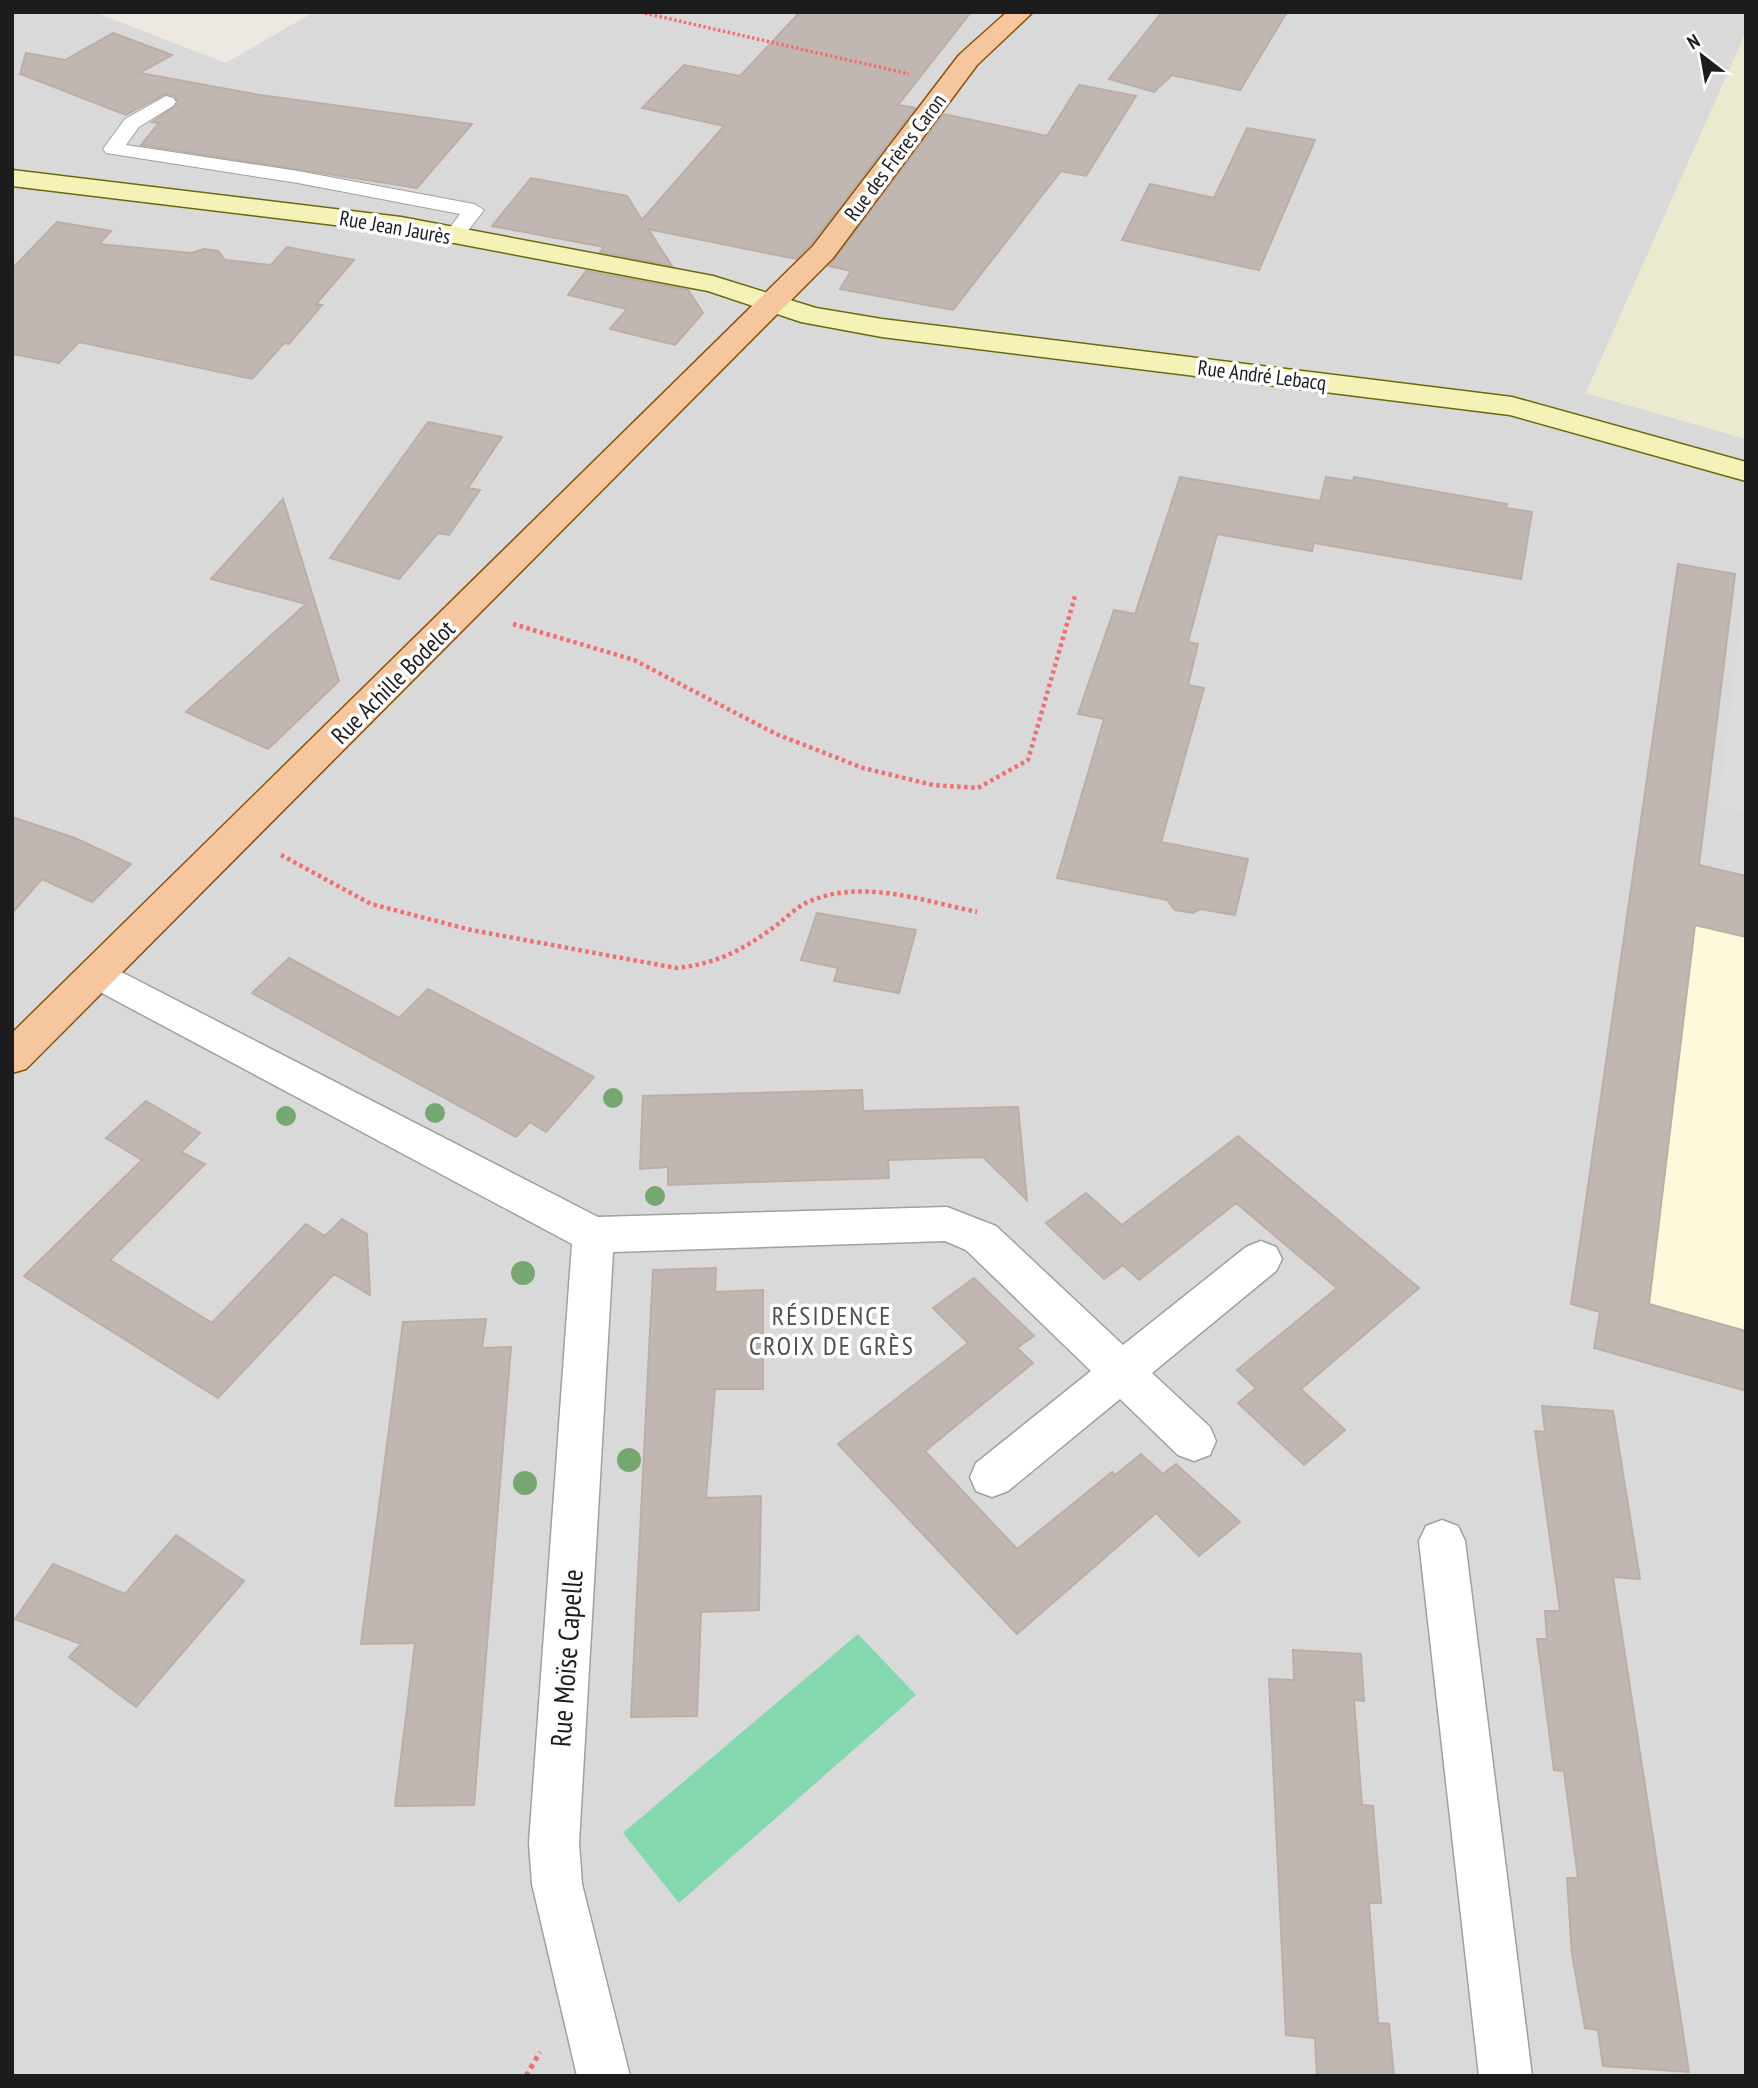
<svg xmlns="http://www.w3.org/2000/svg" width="1758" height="2088" font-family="'PT Sans Narrow',sans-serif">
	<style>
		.residential { fill: #dad9d9 }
		.education { fill: #fdf9db }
		.farmland { fill: #ebeace }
		.pitch { fill: #84d8af }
		.parking { fill: #dcdcdc }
		.building { fill: #c1b7b2; stroke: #bdada5; stroke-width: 2 }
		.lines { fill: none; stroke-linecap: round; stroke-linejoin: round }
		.service-casing { stroke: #a0a0a0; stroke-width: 2 }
		.minor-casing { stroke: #a0a0a0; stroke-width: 3 }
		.secondary-casing { stroke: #6a6a0b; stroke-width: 3 }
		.primary-casing { stroke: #8b5309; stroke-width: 3 }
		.path-far2 { stroke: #f16f6f; stroke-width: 3.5; stroke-dasharray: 2.5 2.5; stroke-linecap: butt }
		.path-far1 { stroke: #f16f6f; stroke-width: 4.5; stroke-dasharray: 3.5 3.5; stroke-linecap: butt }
		.path { stroke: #f16f6f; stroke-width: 5; stroke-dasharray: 4.5 4.5; stroke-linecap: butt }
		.service { fill: #fff; fill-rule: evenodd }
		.minor { fill: #fff; fill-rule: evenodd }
		.secondary { fill: #f5f2b8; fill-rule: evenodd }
		.primary { fill: #f6c79e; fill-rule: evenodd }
		.tree { fill: #75a770 }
		.labels { text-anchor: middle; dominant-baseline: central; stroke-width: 7; stroke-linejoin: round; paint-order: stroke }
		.far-street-label { font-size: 21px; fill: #1c1c1c; stroke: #fff }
		.street-label { font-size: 24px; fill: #1c1c1c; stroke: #fff }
		.neighbourhood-label { font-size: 26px; letter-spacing: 2px; fill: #4f4f4f; stroke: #fff }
		.near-street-label { font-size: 28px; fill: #1c1c1c; stroke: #fff }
	</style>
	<rect width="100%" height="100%" fill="#ede8e2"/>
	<path class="residential" d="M 12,12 L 94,12 L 226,63 L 314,12 L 1746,12 L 1746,32 L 1586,393 L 1746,439 L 1746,2076 L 12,2076 Z"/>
	<path class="education" d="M 1632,881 L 1746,907 L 1746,1390 L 1593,1349 L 1600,1312 L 1571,1304 Z"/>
	<path class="farmland" d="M 1746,32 L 1746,439 L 1586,393 Z"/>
	<path class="pitch" d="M 858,1634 L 916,1695 L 679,1903 L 623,1833 Z"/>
	<path class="parking" d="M 1746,584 L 1746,812 L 1718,805 Z"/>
	<path class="building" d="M 800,12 L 971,12 L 898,105 L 915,108 L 811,244 L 796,259 L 648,229 L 672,266 L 600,252 L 604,247 L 492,226 L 531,178 L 627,196 L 642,220 L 724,126 L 642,108 L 684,65 L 740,76 Z
		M 1162,12 L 1287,12 L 1240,90 L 1172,75 L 1154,92 L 1109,79 Z
		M 113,33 L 172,55 L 140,73 L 260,95 L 472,124 L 417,188 L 141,145 L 159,123 L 152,122 L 178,104 L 175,96 L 165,94 L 126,115 L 20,74 L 26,53 L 65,60 Z
		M 1079,85 L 1136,96 L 1086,176 L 1061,171 L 953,310 L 840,289 L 851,271 L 829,266 L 944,114 L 1047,136 Z
		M 1247,128 L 1315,140 L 1259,270 L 1122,240 L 1150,184 L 1214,198 Z
		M 57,222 L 111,231 L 99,244 L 191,253 L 204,249 L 218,251 L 225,260 L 271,265 L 287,247 L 354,260 L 316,304 L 322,305 L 289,344 L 284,343 L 252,379 L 79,342 L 59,363 L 12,354 L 12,269 Z
		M 586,271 L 688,290 L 703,313 L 675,345 L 610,329 L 627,309 L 568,295 Z
		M 428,422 L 502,437 L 468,488 L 480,490 L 449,535 L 438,533 L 399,579 L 330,558 Z
		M 1180,477 L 1320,501 L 1326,477 L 1353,481 L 1354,477 L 1507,504 L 1506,508 L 1532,512 L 1521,579 L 1314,543 L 1312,551 L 1217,534 L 1188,642 L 1198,644 L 1188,685 L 1204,688 L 1161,842 L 1248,859 L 1235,915 L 1200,909 L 1193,913 L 1175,910 L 1167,900 L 1057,878 L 1104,719 L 1078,714 L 1114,610 L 1135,614 Z
		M 283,499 L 339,681 L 268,749 L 186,712 L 306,604 L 211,579 Z
		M 1678,564 L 1735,574 L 1699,865 L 1746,876 L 1746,937 L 1695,925 L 1649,1304 L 1746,1331 L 1746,1391 L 1594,1348 L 1600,1312 L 1571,1304 Z
		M 12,817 L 75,838 L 131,864 L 92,902 L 42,879 L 12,913 Z
		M 817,913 L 916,930 L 899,993 L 834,981 L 838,968 L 801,960 Z
		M 289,958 L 399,1018 L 428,989 L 594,1077 L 546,1132 L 530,1122 L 516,1137 L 252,993 Z
		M 862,1090 L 863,1111 L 1018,1107 L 1027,1200 L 983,1157 L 888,1160 L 889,1178 L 752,1182 L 668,1185 L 668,1167 L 640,1169 L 643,1096 Z
		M 146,1101 L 200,1133 L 181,1152 L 205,1164 L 110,1260 L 212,1323 L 306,1224 L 325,1236 L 342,1219 L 367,1234 L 370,1295 L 334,1274 L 218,1398 L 24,1276 L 142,1160 L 106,1138 Z
		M 1238,1136 L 1419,1288 L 1301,1389 L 1345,1430 L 1304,1465 L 1238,1403 L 1256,1388 L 1237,1370 L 1337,1288 L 1236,1203 L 1139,1280 L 1123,1265 L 1104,1279 L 1046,1223 L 1086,1193 L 1122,1225 Z
		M 716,1268 L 715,1292 L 763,1290 L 763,1389 L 715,1389 L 706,1498 L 761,1496 L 759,1610 L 701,1612 L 697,1716 L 631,1717 L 653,1270 Z
		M 974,1278 L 1034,1336 L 1017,1348 L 1033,1363 L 925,1451 L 1017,1549 L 1112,1472 L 1115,1475 L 1141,1454 L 1163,1474 L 1176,1464 L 1240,1522 L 1199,1556 L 1156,1513 L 1017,1634 L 838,1444 L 968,1343 L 933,1308 Z
		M 486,1319 L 482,1348 L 511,1347 L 474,1805 L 395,1806 L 415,1643 L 361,1644 L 403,1322 Z
		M 1542,1406 L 1613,1411 L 1640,1579 L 1613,1577 L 1689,2072 L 1603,2066 L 1598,2030 L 1585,2028 L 1572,1954 L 1567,1878 L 1578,1878 L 1564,1771 L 1554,1770 L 1537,1639 L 1547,1639 L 1545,1611 L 1560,1611 L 1535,1431 L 1545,1432 Z
		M 176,1535 L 244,1581 L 136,1707 L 69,1657 L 81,1644 L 15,1619 L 53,1564 L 125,1594 Z
		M 1293,1650 L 1361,1654 L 1364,1701 L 1354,1700 L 1362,1805 L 1373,1806 L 1381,1903 L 1369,1903 L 1378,2023 L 1389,2024 L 1394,2076 L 1317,2076 L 1315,2038 L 1286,2035 L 1269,1679 L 1294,1680 Z"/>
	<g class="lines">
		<defs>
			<path id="service" d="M 166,96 L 173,98 L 176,102 L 173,106 L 139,127 L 126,145 L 298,171 L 474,204 L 484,210 L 460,241 L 453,243 L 443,237 L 460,214 L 298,183 L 106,153 L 103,149 L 125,119 Z"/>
			<path id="minor" d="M 98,960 L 598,1217 L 947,1207 L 996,1226 L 1123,1345 L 1246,1247 L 1261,1241 L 1276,1247 L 1282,1259 L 1276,1271 L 1152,1373 L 1210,1427 L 1216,1441 L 1210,1455 L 1194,1461 L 1178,1455 L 1120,1399 L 1008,1491 L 992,1497 L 976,1491 L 970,1477 L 976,1463 L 1091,1371 L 966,1250 L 945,1241 L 613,1252 L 579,1843 L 582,1884 L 630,2076 L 577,2076 L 532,1884 L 529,1843 L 572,1244 L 85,984 L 79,974 L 85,964 Z
				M 1442,1520 L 1458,1526 L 1465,1541 L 1532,2076 L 1479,2076 L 1419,1541 L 1426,1526 Z"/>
			<path id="secondary" d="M 12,170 L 401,217 L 713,276 L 816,308 L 882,319 L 1512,397 L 1746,462 L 1746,481 L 1510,415 L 882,337 L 801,322 L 708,291 L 401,233 L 12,186 Z"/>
			<path id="primary" d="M 1007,12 L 1033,12 L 977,65 L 833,258 L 26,1069 L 12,1073 L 12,1033 L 813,246 L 959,55 Z"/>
		</defs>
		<use href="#service" class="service-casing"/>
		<use href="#minor" class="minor-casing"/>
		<use href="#secondary" class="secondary-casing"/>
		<use href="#primary" class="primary-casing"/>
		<path class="path-far2" d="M 640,12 L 909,74"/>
		<path class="path-far1" d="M 513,624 L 634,660 L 776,734 L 863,768 L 933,785 L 978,788 L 1028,760 L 1075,596
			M 281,855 L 371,904 L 471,930 L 676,968 C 717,964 745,949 778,924 C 787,917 797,907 808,902 C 861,878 924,901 977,912"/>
		<path class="path" d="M 526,2076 L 540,2052"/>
		<use href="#service" class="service"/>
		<use href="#minor" class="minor"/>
		<use href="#secondary" class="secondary"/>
		<use href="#primary" class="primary"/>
	</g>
	<g class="tree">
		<circle cx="613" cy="1098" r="10"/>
		<circle cx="435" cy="1113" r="10"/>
		<circle cx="286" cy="1116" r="10"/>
		<circle cx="655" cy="1196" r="10"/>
		<circle cx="523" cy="1273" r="12"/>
		<circle cx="629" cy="1460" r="12"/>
		<circle cx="525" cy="1483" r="12"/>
	</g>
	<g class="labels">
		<g class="far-street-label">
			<text transform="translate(895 157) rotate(-53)">Rue des Frères Caron</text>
			<text transform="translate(395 227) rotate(10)">Rue Jean Jaurès</text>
			<text transform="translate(1262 375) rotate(7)">Rue André Lebacq</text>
		</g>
		<g class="street-label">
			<text transform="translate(393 682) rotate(-45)">Rue Achille Bodelot</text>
		</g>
		<g class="neighbourhood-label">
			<text x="832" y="1315">RÉSIDENCE<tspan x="832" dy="30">CROIX DE GRÈS</tspan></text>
		</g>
		<g class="near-street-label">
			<text transform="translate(566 1658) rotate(-86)">Rue Moïse Capelle</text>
		</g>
	</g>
	<rect width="1758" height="2088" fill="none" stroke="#1c1c1c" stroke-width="28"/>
	<g transform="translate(1702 56) rotate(329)" stroke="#ffffff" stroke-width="5" paint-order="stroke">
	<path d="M0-5L12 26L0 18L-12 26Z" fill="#1c1c1c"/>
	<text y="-10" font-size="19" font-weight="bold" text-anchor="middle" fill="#1c1c1c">N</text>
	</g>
</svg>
